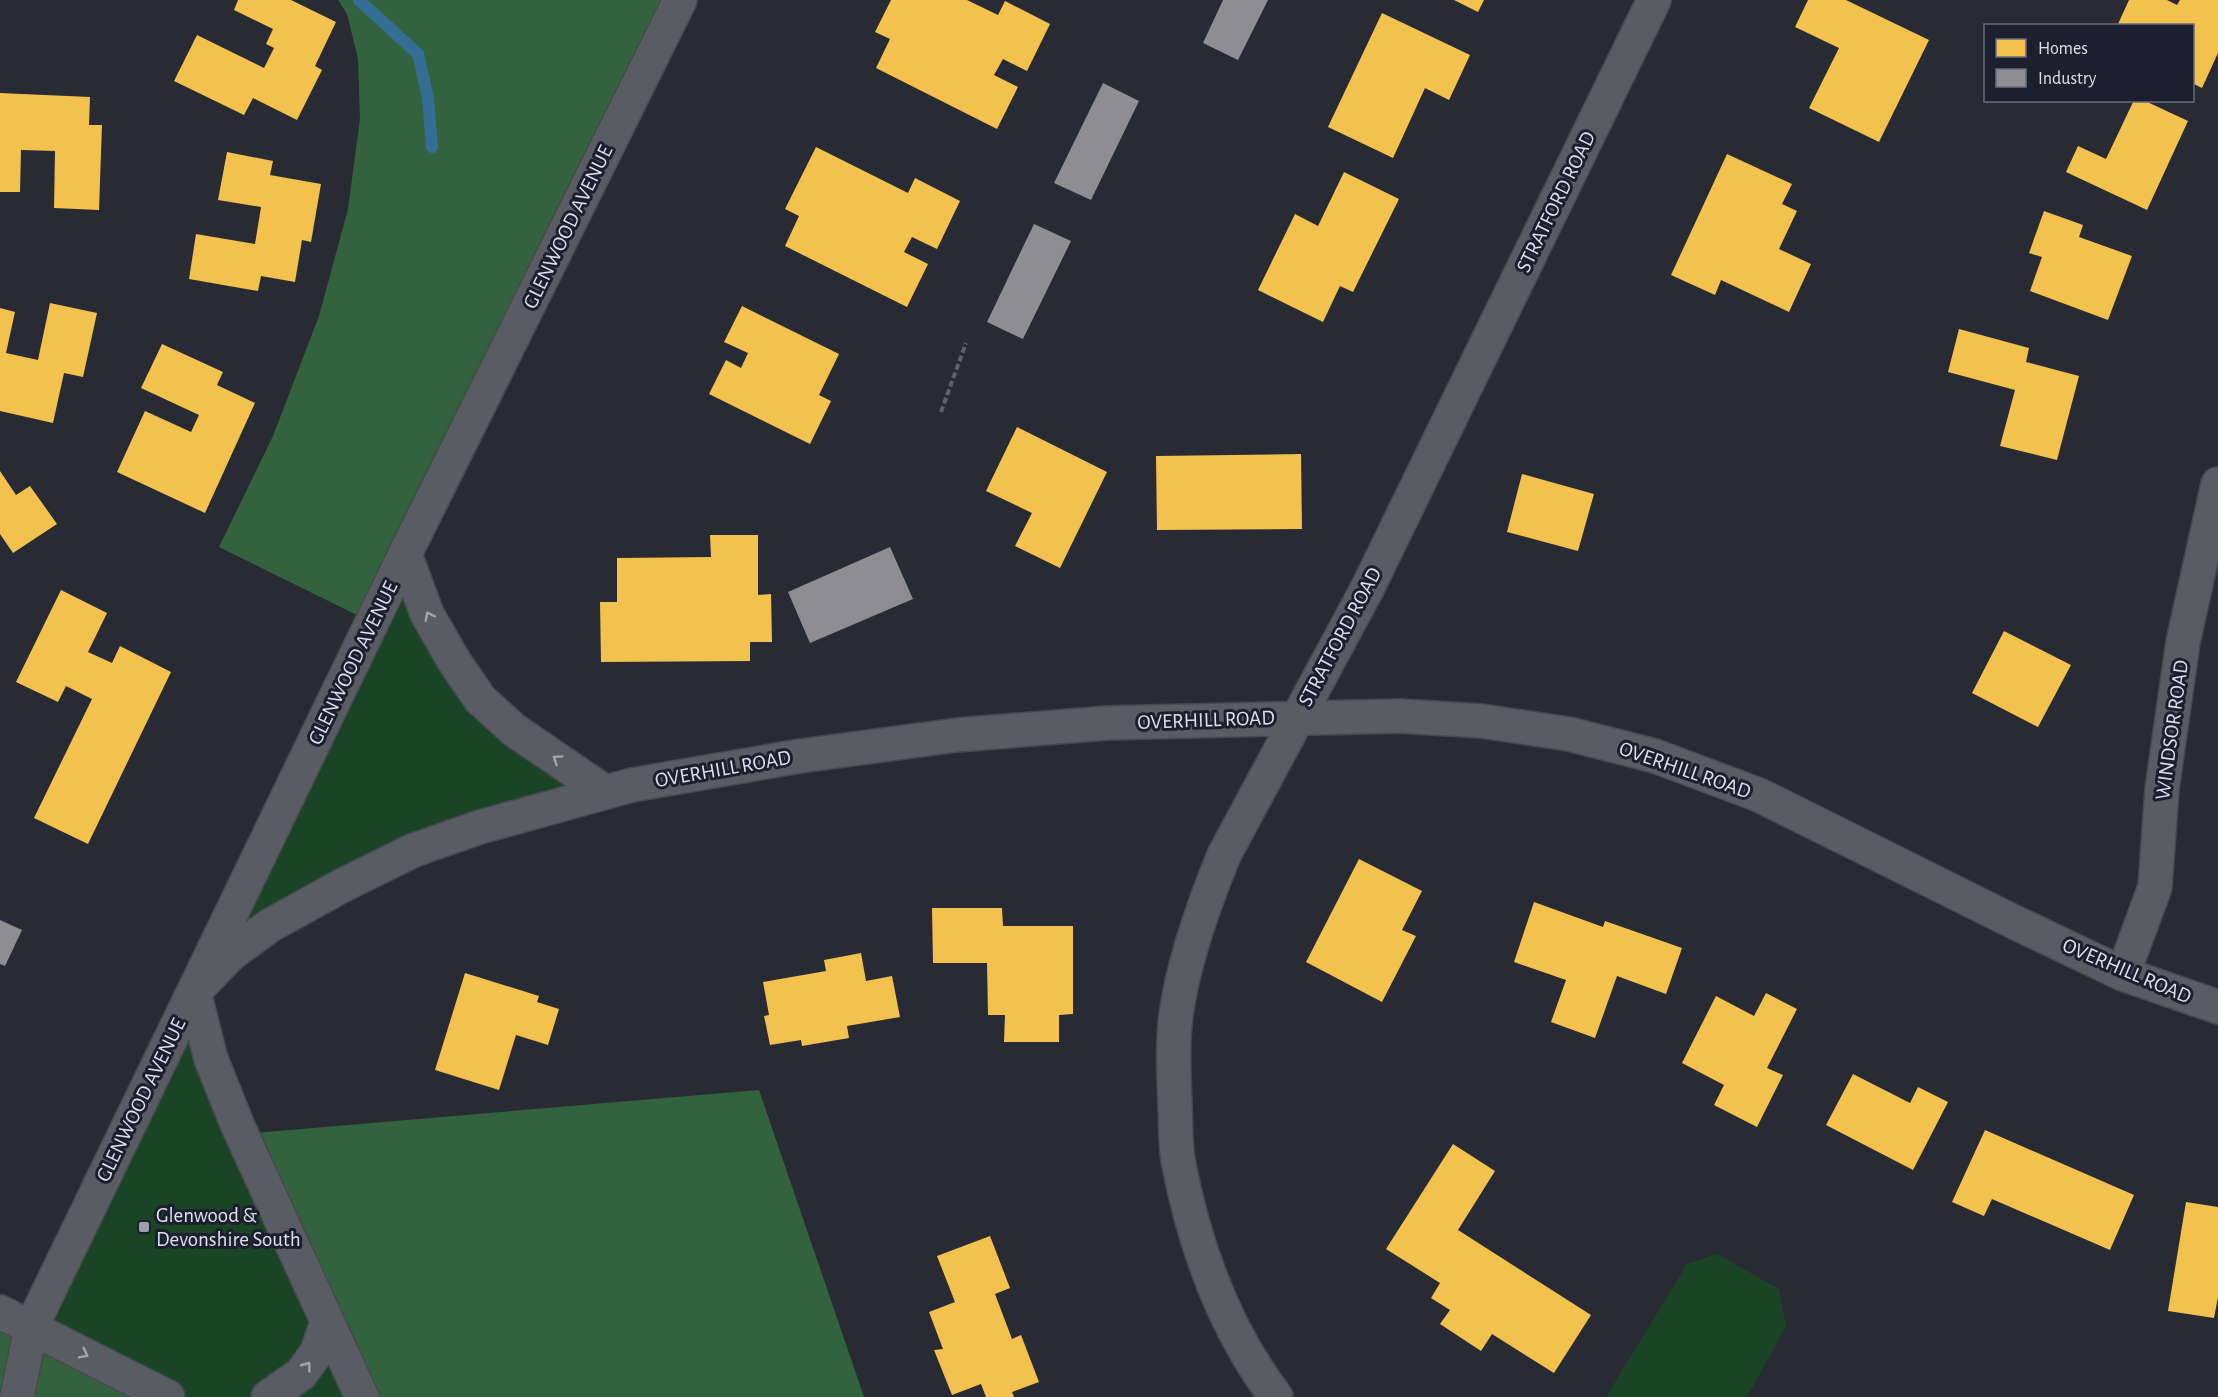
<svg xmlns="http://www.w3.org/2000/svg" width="2218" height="1397" font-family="'Alegreya Sans',sans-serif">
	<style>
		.green { fill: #1a4426 }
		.forest { fill: #33623e }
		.homes { fill: #f2c14e }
		.industry { fill: #8d8d92 }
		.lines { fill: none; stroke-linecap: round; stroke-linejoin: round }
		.stream { stroke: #346e94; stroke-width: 12 }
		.minor-casing { stroke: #474951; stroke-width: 36 }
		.path { stroke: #5f6167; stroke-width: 4; stroke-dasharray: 6 3; stroke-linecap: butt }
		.minor { stroke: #5a5c63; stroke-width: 33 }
		.oneway { stroke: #a2a5ae }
		.poi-dot { fill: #9ea1ab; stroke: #1b1f2e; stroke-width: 2 }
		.labels { text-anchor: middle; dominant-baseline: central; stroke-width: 6; stroke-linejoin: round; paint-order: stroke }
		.street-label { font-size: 21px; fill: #dde0eb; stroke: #1b1f2e }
		.poi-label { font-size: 21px; fill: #dde0eb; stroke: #1b1f2e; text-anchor: start }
	</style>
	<rect width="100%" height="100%" fill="#292b34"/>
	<path class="green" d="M 405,554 L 427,614 L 454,661 L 480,699 L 514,730 L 605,792 L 480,827 L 414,850 L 343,885 L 269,926 L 231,954 L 194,992 L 211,1059 L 237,1124 L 362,1397 L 168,1397 L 32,1328 L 17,1396 L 0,1397 L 0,1312 L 32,1328 Z
		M 1717,1254 L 1779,1289 L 1786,1326 L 1747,1397 L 1606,1397 L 1687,1264 Z"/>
	<path class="forest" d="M 338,0 L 680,0 L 373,623 L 219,547 L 273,436 L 319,316 L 348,209 L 360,119 L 358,59 L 347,14 Z
		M 759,1090 L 864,1397 L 362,1397 L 241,1134 Z
		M 0,1312 L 168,1397 L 0,1397 Z"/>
	<path class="homes" d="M 238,0 L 291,0 L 336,22 L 315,66 L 322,70 L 297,120 L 253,98 L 244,115 L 174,81 L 197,35 L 264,68 L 274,48 L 266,44 L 273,29 L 234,10 Z
		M 891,0 L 967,0 L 998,15 L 1005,1 L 1050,24 L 1027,71 L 1003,59 L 994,75 L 1018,87 L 997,129 L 876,68 L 890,39 L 875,32 Z
		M 1454,0 L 1484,0 L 1478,12 Z
		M 1808,0 L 1846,0 L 1929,40 L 1879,142 L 1809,108 L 1839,48 L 1795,27 Z
		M 2129,0 L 2167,0 L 2177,5 L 2180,0 L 2218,0 L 2218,53 L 2202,88 L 2192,83 L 2192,26 L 2122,26 L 2118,24 Z
		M 1382,13 L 1470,55 L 1449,100 L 1425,88 L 1393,158 L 1328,127 Z
		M 0,93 L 90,97 L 89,125 L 102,125 L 99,210 L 54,208 L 55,151 L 21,150 L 20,192 L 0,192 Z
		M 2134,100 L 2143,100 L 2188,121 L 2147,210 L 2066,172 L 2078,146 L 2106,159 Z
		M 816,147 L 908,193 L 915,178 L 960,201 L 937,249 L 912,237 L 904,252 L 928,264 L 907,307 L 785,246 L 799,216 L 785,209 Z
		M 227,152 L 273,161 L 270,175 L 321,184 L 311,242 L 302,240 L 295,282 L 261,276 L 258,291 L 189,279 L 196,234 L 255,244 L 261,207 L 218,200 Z
		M 1727,154 L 1792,184 L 1782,204 L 1797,211 L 1779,249 L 1811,264 L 1789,312 L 1721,280 L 1715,295 L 1671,275 Z
		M 1344,172 L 1399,199 L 1353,292 L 1340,286 L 1323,322 L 1258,290 L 1295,214 L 1318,226 Z
		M 2044,211 L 2083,225 L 2079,237 L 2132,256 L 2108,320 L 2030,291 L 2042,257 L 2029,253 Z
		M 50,303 L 97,313 L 83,377 L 64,373 L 53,423 L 0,411 L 0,308 L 15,312 L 6,353 L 38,360 Z
		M 742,306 L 839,354 L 819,395 L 831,401 L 810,444 L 709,394 L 726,360 L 741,368 L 748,353 L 724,342 Z
		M 1959,329 L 2029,348 L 2026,362 L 2079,376 L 2057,460 L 2000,446 L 2015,390 L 1948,372 Z
		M 162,344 L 223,372 L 217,385 L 255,403 L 205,513 L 117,472 L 145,411 L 191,432 L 199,415 L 141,388 Z
		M 1017,427 L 1107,472 L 1060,568 L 1015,546 L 1032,513 L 986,491 Z
		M 1301,454 L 1302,529 L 1157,530 L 1156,456 Z
		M 0,471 L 16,495 L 30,486 L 57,524 L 13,553 L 0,534 Z
		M 1522,474 L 1594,494 L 1578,551 L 1507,532 Z
		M 710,535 L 758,535 L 758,595 L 771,594 L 772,642 L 750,642 L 750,661 L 601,662 L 600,602 L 617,602 L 617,558 L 711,557 Z
		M 61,590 L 107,613 L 88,652 L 112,663 L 120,646 L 171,672 L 88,844 L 34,818 L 92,699 L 66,686 L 58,702 L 16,682 Z
		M 2004,631 L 2071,665 L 2038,727 L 1972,693 Z
		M 1359,859 L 1422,891 L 1402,930 L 1416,936 L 1382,1002 L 1306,962 Z
		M 1534,902 L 1603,927 L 1605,921 L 1682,948 L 1666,994 L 1617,976 L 1595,1038 L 1551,1022 L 1566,980 L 1514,962 Z
		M 932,908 L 1002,908 L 1003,926 L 1073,926 L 1073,1014 L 1059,1015 L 1059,1042 L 1004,1042 L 1005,1015 L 988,1015 L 987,963 L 933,963 Z
		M 861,953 L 866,981 L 892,976 L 900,1017 L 847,1026 L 849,1038 L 802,1046 L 801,1040 L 770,1045 L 764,1016 L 769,1015 L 763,982 L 826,971 L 824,960 Z
		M 465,973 L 539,996 L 537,1002 L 559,1009 L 548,1045 L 516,1035 L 499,1090 L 435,1070 Z
		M 1766,993 L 1797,1009 L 1767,1068 L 1783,1075 L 1757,1127 L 1714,1105 L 1724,1085 L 1682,1063 L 1716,996 L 1754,1016 Z
		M 1853,1074 L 1910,1103 L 1918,1087 L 1948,1102 L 1913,1170 L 1826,1125 Z
		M 1985,1130 L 2134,1195 L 2110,1250 L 1992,1199 L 1984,1216 L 1952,1202 Z
		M 1453,1144 L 1495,1171 L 1458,1230 L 1591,1315 L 1554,1373 L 1492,1334 L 1481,1351 L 1440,1324 L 1450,1310 L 1431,1298 L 1440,1283 L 1386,1249 Z
		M 2186,1202 L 2218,1207 L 2218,1297 L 2214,1318 L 2168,1311 Z
		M 990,1236 L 1010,1288 L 995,1294 L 1012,1339 L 1021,1335 L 1039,1382 L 1012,1392 L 1014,1397 L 986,1397 L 981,1384 L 952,1395 L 934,1350 L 943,1349 L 929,1312 L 955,1302 L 937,1256 Z"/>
	<path class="industry" d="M 1223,0 L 1268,0 L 1238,60 L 1203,43 Z
		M 1103,83 L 1139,101 L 1091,200 L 1054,183 Z
		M 1034,224 L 1071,241 L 1023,339 L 987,322 Z
		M 890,547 L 913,599 L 810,643 L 788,592 Z
		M 0,920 L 22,930 L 5,966 L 0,964 Z"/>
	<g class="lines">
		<path class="stream" d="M 359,0 L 418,54 L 428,98 L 432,147"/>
		<defs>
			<path id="minor" d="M 405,554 L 427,614 L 454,661 L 480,699 L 514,730 L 605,792
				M 2123,974 L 2155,887 L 2162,789 L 2183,642 L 2218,484
				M 194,992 L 231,954 L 269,926 L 343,885 L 414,850 L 480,827 L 632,785 L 800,756 L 957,735 L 1107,723 L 1400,716 L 1481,721 L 1569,734 L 1655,756 L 1759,795 L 2012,921 L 2123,974 L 2218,1007
				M 194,992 L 211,1059 L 237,1124 L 362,1397
				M 0,1312 L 168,1397
				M 17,1397 L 31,1328 L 405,554 L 680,0
				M 268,1397 L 301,1374 L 317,1352 L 327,1322
				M 1276,1397 C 1223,1327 1194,1245 1178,1160 C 1175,1142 1176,1123 1175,1106 C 1174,1075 1172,1045 1176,1015 C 1183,962 1204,904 1224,855 L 1367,589 L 1654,0"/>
		</defs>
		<use href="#minor" class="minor-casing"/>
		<path class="path" d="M 941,412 L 966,343"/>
		<use href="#minor" class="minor"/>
	</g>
	<defs><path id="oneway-chevron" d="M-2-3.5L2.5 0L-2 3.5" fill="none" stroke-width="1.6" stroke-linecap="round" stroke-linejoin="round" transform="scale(1.5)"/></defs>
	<g class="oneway">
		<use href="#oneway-chevron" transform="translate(429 616) rotate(-117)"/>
		<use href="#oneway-chevron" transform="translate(557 759) rotate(-146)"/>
		<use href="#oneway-chevron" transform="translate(84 1354) rotate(27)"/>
		<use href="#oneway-chevron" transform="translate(307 1366) rotate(-53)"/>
	</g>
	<rect class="poi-dot" x="138" y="1221" width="12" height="12" rx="3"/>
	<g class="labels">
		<g class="street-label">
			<text transform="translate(1556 202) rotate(-64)">STRATFORD ROAD</text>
			<text transform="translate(568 227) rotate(-64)">GLENWOOD AVENUE</text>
			<text transform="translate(1340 637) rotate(-62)">STRATFORD ROAD</text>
			<text transform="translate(353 663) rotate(-64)">GLENWOOD AVENUE</text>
			<text transform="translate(1206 720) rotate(-2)">OVERHILL ROAD</text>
			<text transform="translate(2172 730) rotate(-82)">WINDSOR ROAD</text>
			<text transform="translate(723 769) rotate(-10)">OVERHILL ROAD</text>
			<text transform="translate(1685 770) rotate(19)">OVERHILL ROAD</text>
			<text transform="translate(2127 971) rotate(23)">OVERHILL ROAD</text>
			<text transform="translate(141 1100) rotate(-64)">GLENWOOD AVENUE</text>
		</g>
		<g class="poi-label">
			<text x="156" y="1215">Glenwood &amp;<tspan x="156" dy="24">Devonshire South</tspan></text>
		</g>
	</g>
	<rect x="1984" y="24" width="210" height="78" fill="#1b1f2e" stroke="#696c7a" stroke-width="1.5"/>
	<rect x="1996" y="39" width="30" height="18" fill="#f2c14e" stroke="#696c7a" stroke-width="1.5"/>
	<text x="2038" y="54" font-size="18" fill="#dde0eb">Homes</text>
	<rect x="1996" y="69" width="30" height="18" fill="#8d8d92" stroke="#696c7a" stroke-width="1.5"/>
	<text x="2038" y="84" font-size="18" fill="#dde0eb">Industry</text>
</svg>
